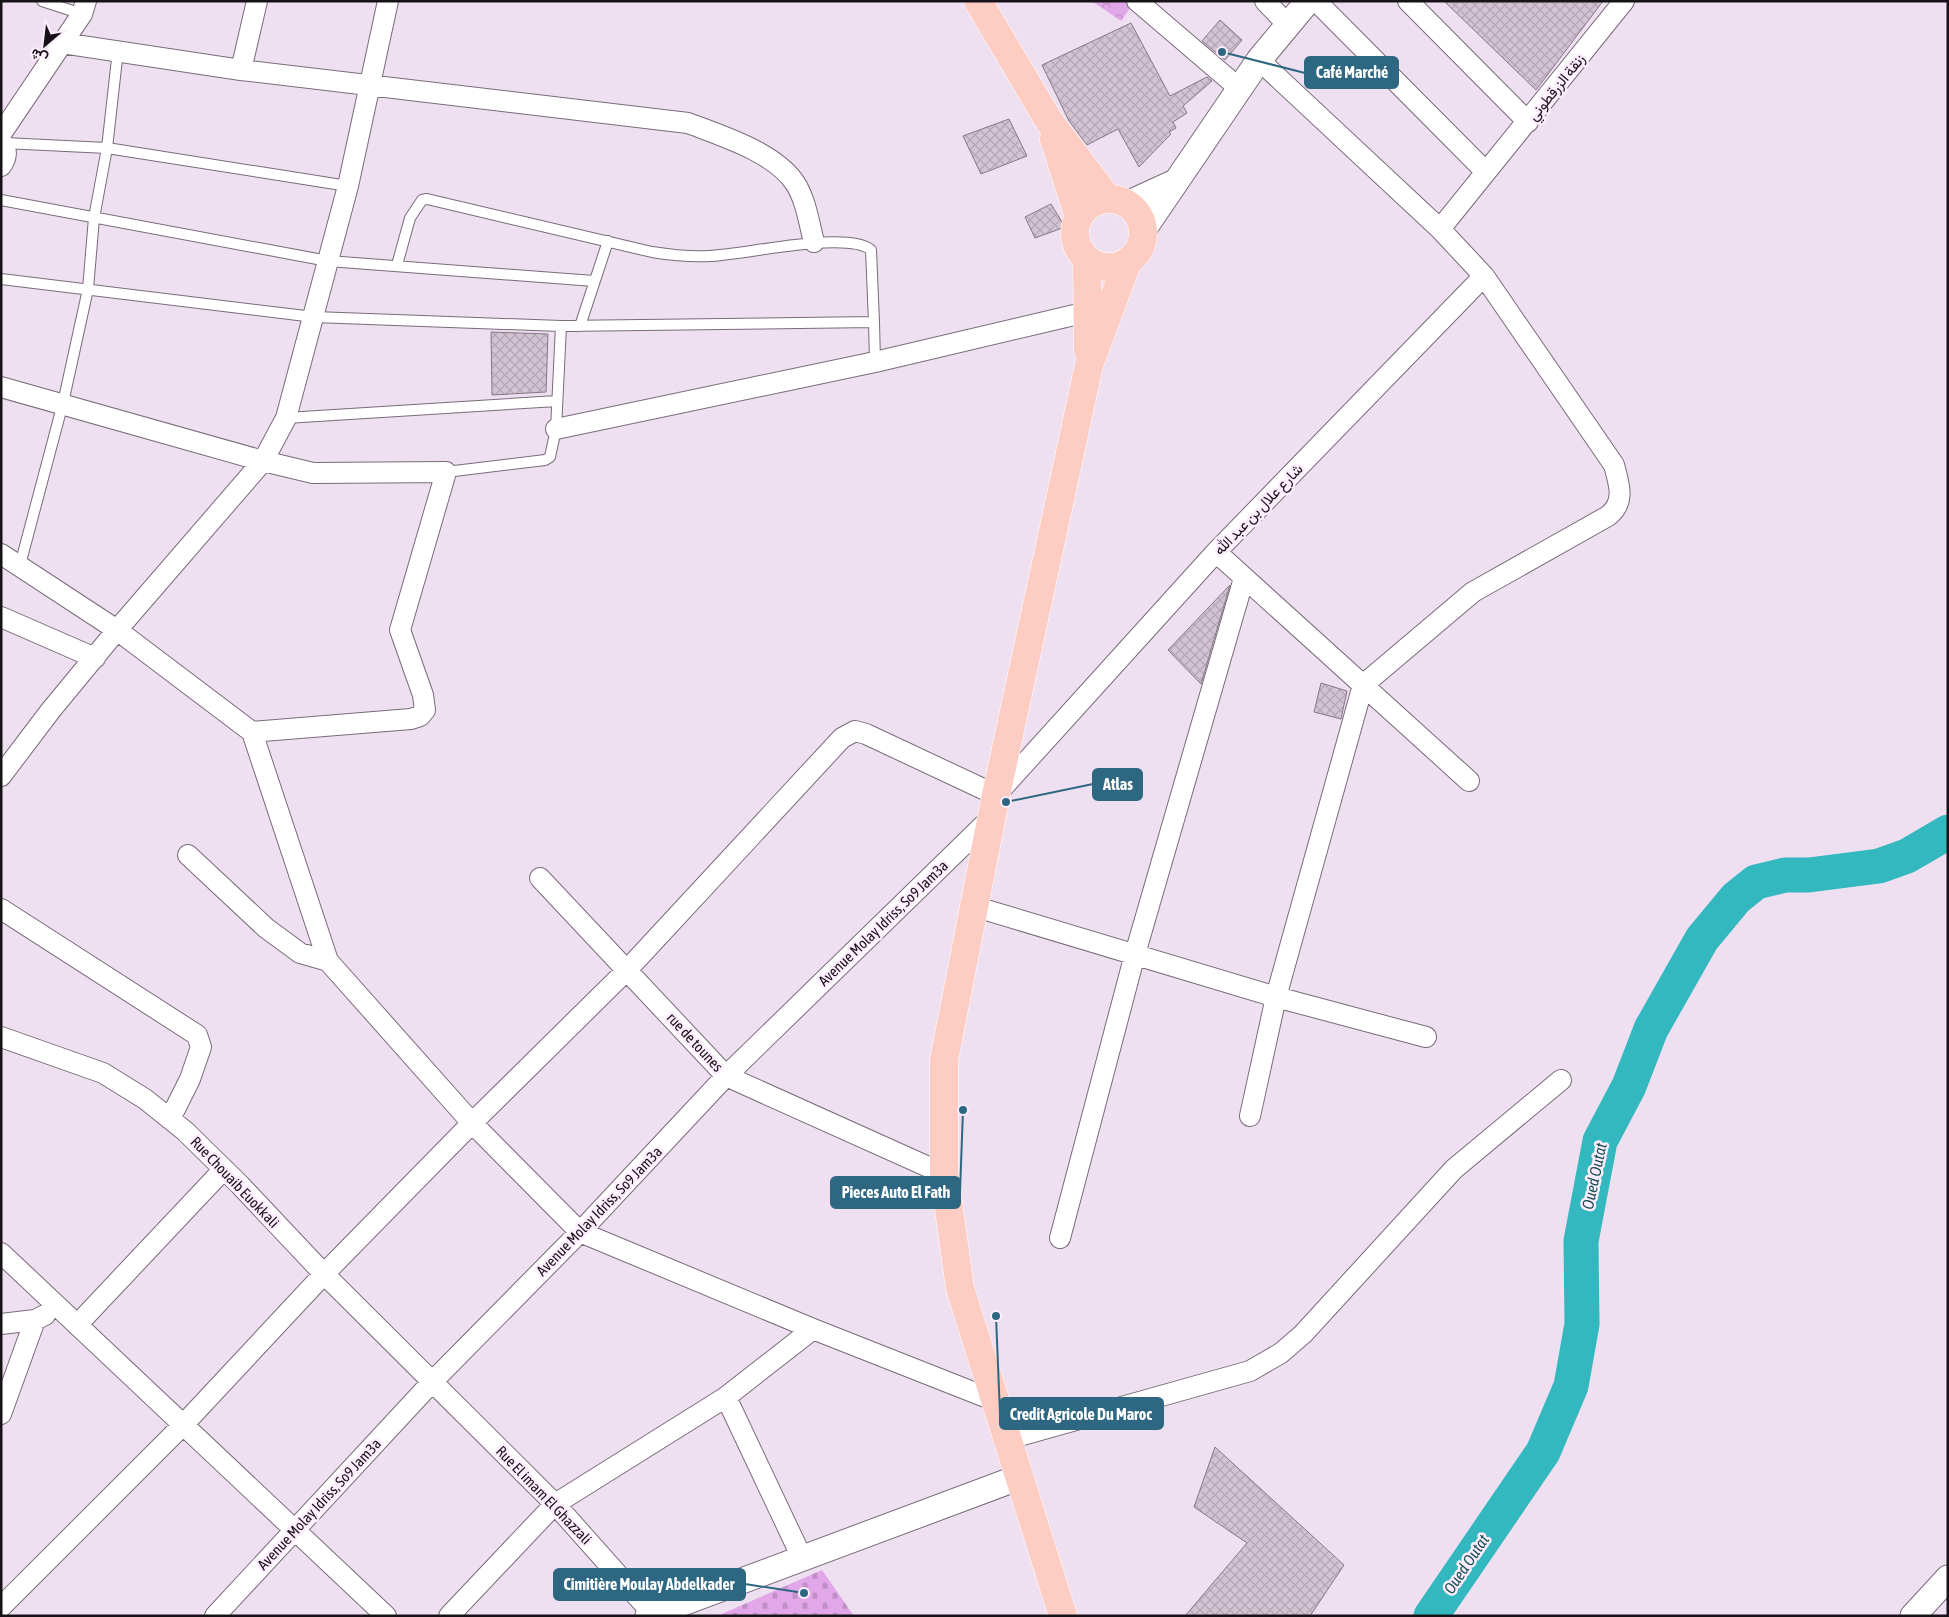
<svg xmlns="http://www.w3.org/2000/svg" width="1949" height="1617" font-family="'Asap Condensed',Vazirmatn,sans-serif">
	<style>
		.cemetery { fill: url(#cemetery-stones) }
		.park { fill: url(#park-crowns) }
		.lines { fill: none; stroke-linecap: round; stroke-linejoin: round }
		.river { stroke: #33b8bf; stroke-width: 35 }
		.building { fill: url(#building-cross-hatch); stroke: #867887 }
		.service-casing { stroke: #796b7a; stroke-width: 12 }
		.minor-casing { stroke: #796b7a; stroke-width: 22 }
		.tertiary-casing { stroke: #796b7a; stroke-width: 27 }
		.primary-casing { stroke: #fff; stroke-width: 29 }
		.service { stroke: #fff; stroke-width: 10 }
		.minor { stroke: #fff; stroke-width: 20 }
		.tertiary { stroke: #fff; stroke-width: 25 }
		.primary { stroke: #fdccc2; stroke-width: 28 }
		.labels { text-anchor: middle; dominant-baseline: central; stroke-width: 5; stroke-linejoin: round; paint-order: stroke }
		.street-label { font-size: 15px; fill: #171218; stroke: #fdedfe }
		.water-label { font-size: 16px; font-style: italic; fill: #184f52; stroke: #fdedfe }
		.leader { fill: none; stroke: #2e6781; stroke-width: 2 }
		.callout-dot { fill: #2e6781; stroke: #fdedfe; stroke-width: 2 }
		.callout { fill: #2e6781; stroke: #2e6781; stroke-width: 2 }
		.callout-label { font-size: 16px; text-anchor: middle; font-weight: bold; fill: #fff }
	</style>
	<defs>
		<pattern id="cemetery-stones" width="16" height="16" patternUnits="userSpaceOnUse" patternTransform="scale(1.25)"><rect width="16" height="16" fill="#e1a7e8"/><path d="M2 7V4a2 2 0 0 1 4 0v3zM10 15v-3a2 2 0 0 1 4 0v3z" fill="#c08fc6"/></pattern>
		<pattern id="park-crowns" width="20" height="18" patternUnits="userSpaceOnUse" patternTransform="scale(1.25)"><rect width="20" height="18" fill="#e1a7e8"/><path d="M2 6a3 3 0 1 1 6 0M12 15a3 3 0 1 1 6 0" fill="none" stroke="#c08fc6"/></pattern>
		<pattern id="building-cross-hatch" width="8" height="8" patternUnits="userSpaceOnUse" patternTransform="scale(1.25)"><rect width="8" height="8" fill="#d2c3d3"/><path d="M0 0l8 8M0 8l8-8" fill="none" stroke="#b4a6b4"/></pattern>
	</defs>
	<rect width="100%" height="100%" fill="#efe0f1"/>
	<path class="cemetery" d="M 822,1570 L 854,1616 L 717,1616 Z"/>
	<path class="park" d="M 1092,1 L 1124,1 L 1131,7 L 1121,21 Z"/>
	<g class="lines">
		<path class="river" d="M 1431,1616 L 1543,1452 L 1571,1386 L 1582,1324 L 1581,1241 L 1600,1141 L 1629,1086 L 1651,1029 L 1702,939 L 1736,898 L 1756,882 L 1785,875 L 1809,875 L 1879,866 L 1907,856 L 1948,832"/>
	</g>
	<path class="building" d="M 1444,1 L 1603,1 L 1536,90 Z
		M 1220,20 L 1242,40 L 1225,60 L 1202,41 Z
		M 1131,23 L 1170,96 L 1207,77 L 1212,81 L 1183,106 L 1187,113 L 1173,122 L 1176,128 L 1169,132 L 1171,134 L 1139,167 L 1118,129 L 1087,145 L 1069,121 L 1042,65 Z
		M 1009,119 L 1027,156 L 981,174 L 963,136 Z
		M 1051,204 L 1065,227 L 1035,238 L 1025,217 Z
		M 491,332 L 548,334 L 546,392 L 492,395 Z
		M 1230,585 L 1215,636 L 1201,684 L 1168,650 Z
		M 1321,683 L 1347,691 L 1341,719 L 1314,712 Z
		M 1215,1447 L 1344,1565 L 1310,1616 L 1185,1616 L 1247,1543 L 1194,1507 Z"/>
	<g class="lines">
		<defs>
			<path id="service" d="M 42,1 L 82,14
				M 4,143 L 107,148 L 348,186
				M 1,200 L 328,261 L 594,281
				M 397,265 L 410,218 L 422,200 L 427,199 L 652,252 C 671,255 690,257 709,256 C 743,255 848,230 871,250 L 874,322
				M 1,279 L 314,317 L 561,326 L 874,322 L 875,362
				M 580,326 L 608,241
				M 286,418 L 557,401
				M 446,472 L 545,460 L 550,457 L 556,429 L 561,326
				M 20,565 L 63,403 L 88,289 L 94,218 L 107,148 L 118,50"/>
			<path id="minor" d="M 1137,1 L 1240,89
				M 1265,1 L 1288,25
				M 1316,1 L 1485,171
				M 1408,1 L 1528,122
				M 62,43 L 241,70 L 688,123 C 722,136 774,152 795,183 C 806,200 809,223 814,242
				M 241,70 L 257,1
				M 1,134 L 82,14 L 86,1
				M 1,141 C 8,149 7,158 1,166
				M 1440,229 L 1624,1
				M 1,387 L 263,461 L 313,473 L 446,472 L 400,630 L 423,695 L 425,710 L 420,716 L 411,719 L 252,732
				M 556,429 L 875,362 L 1087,312
				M 1216,552 L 1469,781
				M 1,554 L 117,630 L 252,732 L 328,961 L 472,1123 L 580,1232 L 813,1329 L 993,1400
				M 1,617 L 95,658
				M 1,776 L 51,710 L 117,630 L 263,461 L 286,418 L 348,186 L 388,1
				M 188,855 L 266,928 L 300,953 L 328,961
				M 540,878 L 726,1076 L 944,1174
				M 973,906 L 1276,997 L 1363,685 L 1473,592 L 1608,516 C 1626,502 1619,484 1614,465 L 1484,276
				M 1,909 L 197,1035 L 201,1047 L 190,1079 L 170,1119
				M 1,1037 L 103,1073 L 145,1099 L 185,1131 L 240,1185 L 324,1274 L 555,1504 L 652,1613
				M 1250,1116 L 1276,997 L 1426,1037
				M 1060,1238 L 1135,954 L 1244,578
				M 1,1253 L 386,1616
				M 1,1324 L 35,1320 L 45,1315
				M 77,1325 L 224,1169
				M 726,1397 L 802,1558
				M 1,1414 L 35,1320
				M 1008,1439 L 1250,1371 L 1281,1353 L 1303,1334 L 1454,1169 L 1561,1080
				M 1,1607 L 183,1425 L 324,1274 L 472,1123 L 627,970 L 842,738 L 855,731 L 866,734 L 996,795 L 1216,552 L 1484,276 L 1440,229 L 1259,60
				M 215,1616 L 433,1381 L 580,1232 L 726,1076 L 993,816
				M 449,1616 L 555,1504 L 726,1397 L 813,1329"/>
			<path id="tertiary" d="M 1127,204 L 1175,182
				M 1144,229 L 1259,60 L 1308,1
				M 648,1616 L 1020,1477
				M 1913,1616 L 1948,1578"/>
			<path id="primary" d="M 978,1 L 1049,121 L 1108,199
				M 1054,139 L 1079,217
				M1075 233a34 34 0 1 1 68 0a34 34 0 1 1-68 0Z
				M 1087,260 L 1088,351
				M 1063,1616 L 960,1288 L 944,1174 L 944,1060 L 996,795 L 1089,365 L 1127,263"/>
		</defs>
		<use href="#service" class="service-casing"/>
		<use href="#minor" class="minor-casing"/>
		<use href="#tertiary" class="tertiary-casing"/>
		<use href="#primary" class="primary-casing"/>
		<use href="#service" class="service"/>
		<use href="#minor" class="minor"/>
		<use href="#tertiary" class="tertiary"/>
		<use href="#primary" class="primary"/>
	</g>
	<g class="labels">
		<g class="street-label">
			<text transform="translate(1556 87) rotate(-51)">زنقة الزرقطوني</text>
			<text transform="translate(1258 509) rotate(-46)">شارع علال بن عبد الله</text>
			<text transform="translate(883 923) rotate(-44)">Avenue Molay Idriss, So9 Jam3a</text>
			<text transform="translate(695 1042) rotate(47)">rue de tounes</text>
			<text transform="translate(235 1182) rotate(46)">Rue Chouaib Euokkali</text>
			<text transform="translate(599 1211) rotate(-46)">Avenue Molay Idriss, So9 Jam3a</text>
			<text transform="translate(544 1495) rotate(46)">Rue El imam El Ghazzali</text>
			<text transform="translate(319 1504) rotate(-47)">Avenue Molay Idriss, So9 Jam3a</text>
		</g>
		<g class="water-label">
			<text transform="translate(1594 1176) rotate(-78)">Oued Outat</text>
			<text transform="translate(1466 1564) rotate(-56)">Oued Outat</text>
		</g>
	</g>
	<path class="leader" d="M1222 52L1305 73M1006 802L1093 784M963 1110L960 1192M996 1316L1000 1414M804 1593L745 1584"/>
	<g class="callout-dot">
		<circle cx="1222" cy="52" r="5"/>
		<circle cx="1006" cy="802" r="5"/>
		<circle cx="963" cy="1110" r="5"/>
		<circle cx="996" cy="1316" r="5"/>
		<circle cx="804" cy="1593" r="5"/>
	</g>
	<g class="callout">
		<rect x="1305" y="57" width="93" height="31" rx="5"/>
		<rect x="1093" y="769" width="49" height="31" rx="5"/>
		<rect x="831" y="1177" width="129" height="31" rx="5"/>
		<rect x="1000" y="1398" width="163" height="31" rx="5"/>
		<rect x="554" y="1569" width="191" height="31" rx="5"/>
	</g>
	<g class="callout-label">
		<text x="1352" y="78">Café Marché</text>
		<text x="1118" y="790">Atlas</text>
		<text x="896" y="1198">Pieces Auto El Fath</text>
		<text x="1081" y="1420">Credit Agricole Du Maroc</text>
		<text x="649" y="1590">Cimitière Moulay Abdelkader</text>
	</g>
	<rect width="1949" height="1617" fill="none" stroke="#171218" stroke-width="5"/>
	<g transform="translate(45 45) rotate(208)" stroke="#fdedfe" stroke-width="4" paint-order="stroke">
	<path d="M0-4L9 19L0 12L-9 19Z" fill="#171218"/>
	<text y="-8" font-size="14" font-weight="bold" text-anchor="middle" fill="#171218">ش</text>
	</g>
</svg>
